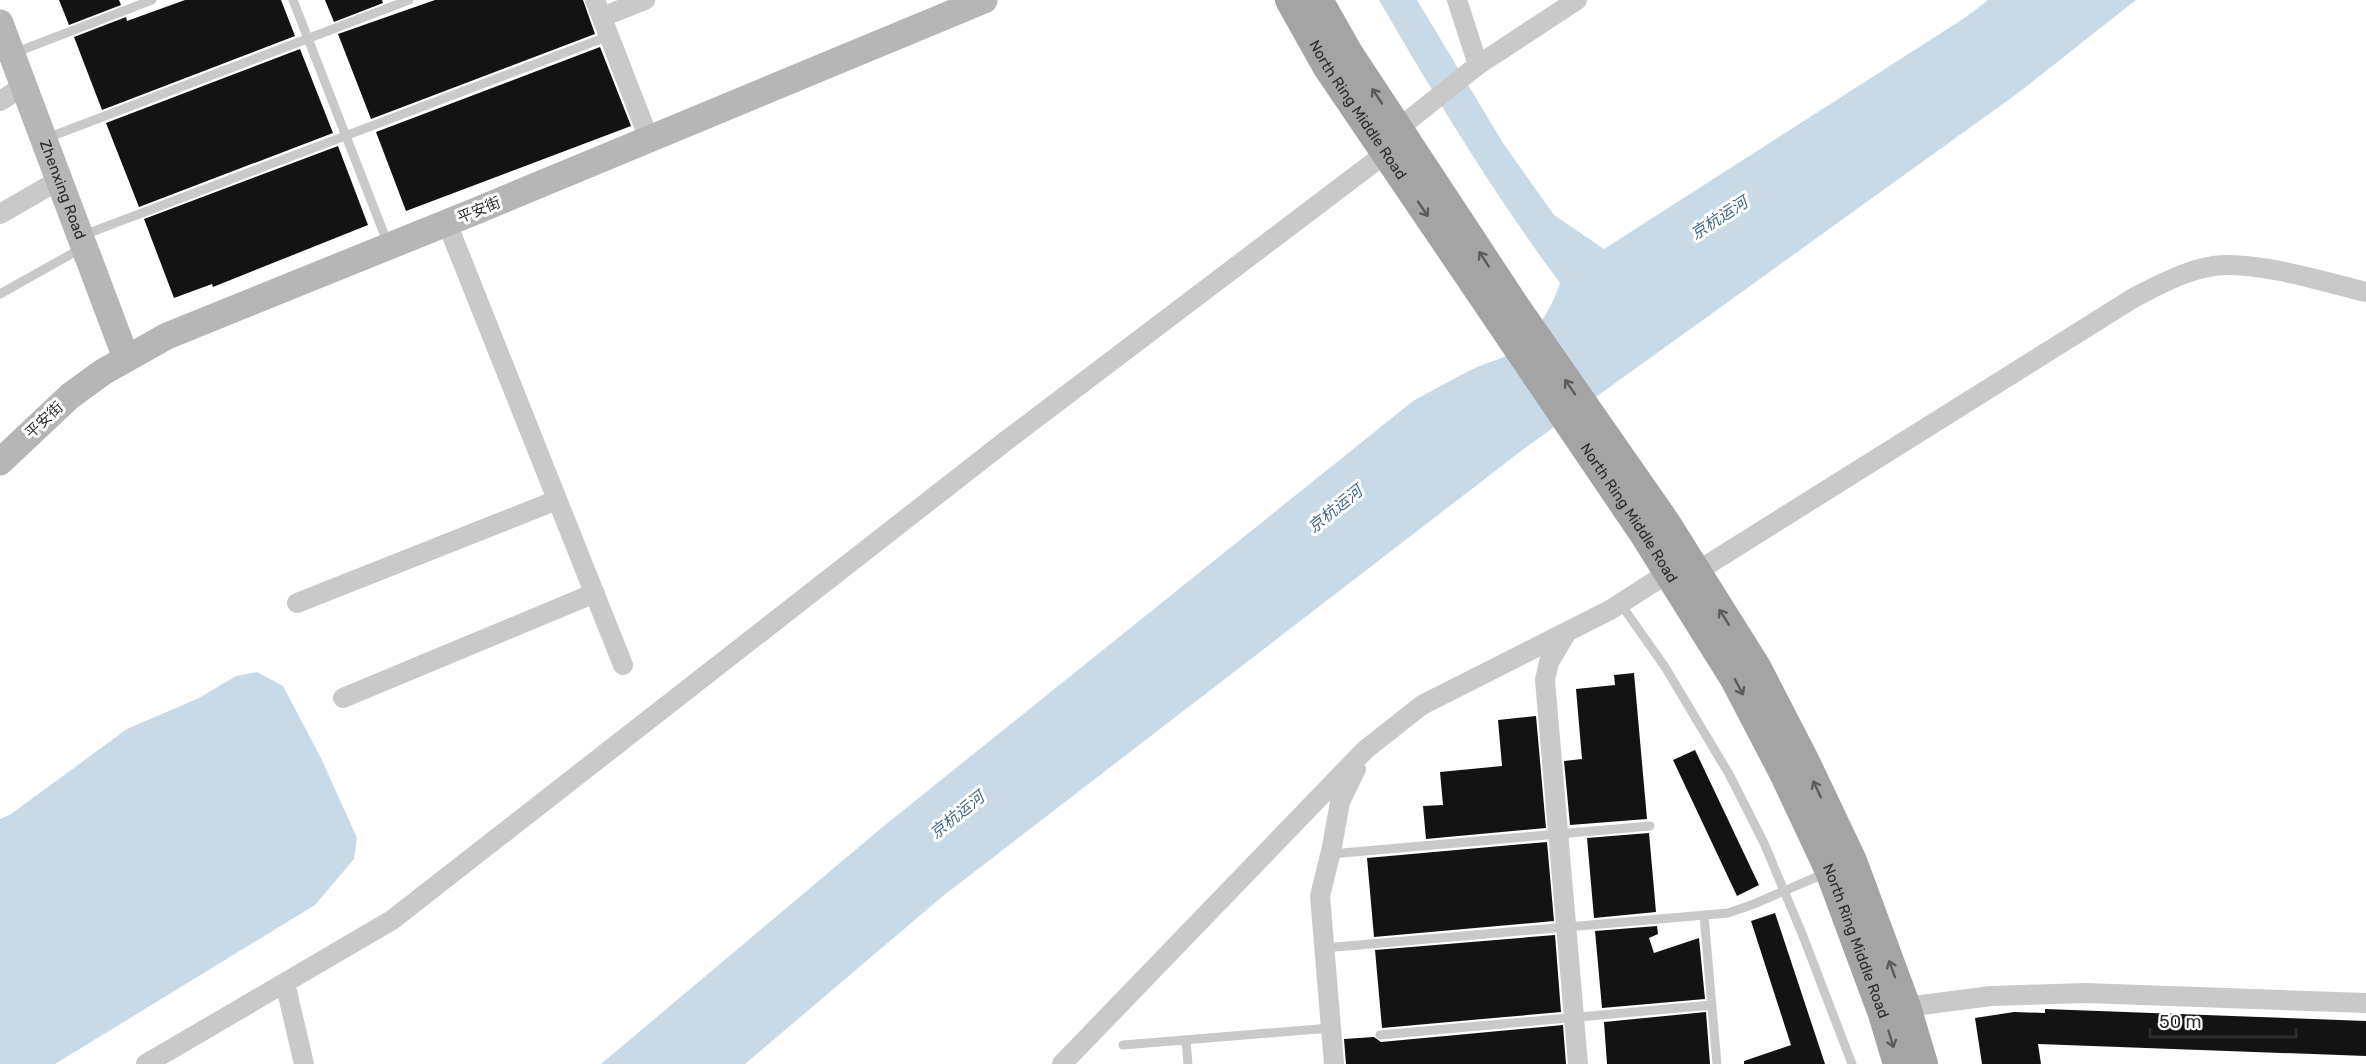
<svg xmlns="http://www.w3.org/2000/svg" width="2366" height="1064" font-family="Rubik,'Noto Sans SC',sans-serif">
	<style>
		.water { fill: #c8dae7 }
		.building { fill: #131313 }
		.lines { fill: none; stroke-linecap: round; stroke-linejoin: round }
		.lane { stroke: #c9c9c9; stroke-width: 9 }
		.street { stroke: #c9c9c9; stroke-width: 20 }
		.secondary { stroke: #b6b6b6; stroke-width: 27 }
		.primary { stroke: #a4a4a4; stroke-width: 30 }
		.oneway { stroke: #5c5c5c }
		.labels { text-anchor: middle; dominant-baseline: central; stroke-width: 6; stroke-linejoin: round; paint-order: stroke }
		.street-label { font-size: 15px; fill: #2c2c2c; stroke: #fff }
		.water-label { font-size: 16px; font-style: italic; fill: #426a86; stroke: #fff }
	</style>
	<rect width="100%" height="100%" fill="#fff"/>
	<path class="water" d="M 1379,0 L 1417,0 L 1503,143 L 1554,215 L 1604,249 L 1966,17 L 1988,0 L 2136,0 L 2018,93 L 1525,448 L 943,896 L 745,1064 L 601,1064 L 885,825 L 1413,401 C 1434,390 1454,378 1475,368 C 1485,363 1496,361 1505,356 C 1532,341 1551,311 1560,283 C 1493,193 1435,97 1379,0 Z
		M 257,672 L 283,686 L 321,758 L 357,838 L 354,859 L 315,905 L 55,1064 L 0,1064 L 0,819 L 11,814 L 127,729 L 199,698 L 236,676 Z"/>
	<path class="building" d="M 59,0 L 119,0 L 121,5 L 69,25 Z
		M 185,0 L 281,0 L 295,36 L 102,110 L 74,37 L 126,17 L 127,21 Z
		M 325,0 L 382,0 L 383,3 L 334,22 Z
		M 435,0 L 583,0 L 595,34 L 371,119 L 338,34 Z
		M 600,47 L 631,126 L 406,211 L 376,132 Z
		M 300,49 L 333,133 L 139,207 L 106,123 Z
		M 338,146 L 368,225 L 213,287 L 212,284 L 174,298 L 144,219 Z
		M 1634,673 L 1647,819 L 1570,825 L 1564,761 L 1582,759 L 1576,689 L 1615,685 L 1614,675 Z
		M 1536,716 L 1546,828 L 1426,839 L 1423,806 L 1443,805 L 1440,772 L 1502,766 L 1498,720 Z
		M 1695,750 L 1759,885 L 1737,896 L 1673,760 Z
		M 1649,833 L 1656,912 L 1594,918 L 1587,838 Z
		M 1547,842 L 1554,921 L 1374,937 L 1367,858 Z
		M 1775,913 L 1825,1064 L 1744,1064 L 1744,1061 L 1791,1045 L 1751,921 Z
		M 1657,926 L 1658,934 L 1649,938 L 1654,953 L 1699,938 L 1705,999 L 1602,1008 L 1595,931 Z
		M 1555,935 L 1561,1012 L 1382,1028 L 1375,950 Z
		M 2045,1009 L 2366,1021 L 2366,1056 L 2038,1044 L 2041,1064 L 1982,1064 L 1975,1018 L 2014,1012 L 2045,1013 Z
		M 1706,1012 L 1710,1064 L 1607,1064 L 1604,1022 Z
		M 1563,1025 L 1566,1064 L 1346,1064 L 1344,1039 L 1374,1037 L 1381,1042 Z"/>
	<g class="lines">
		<path class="lane" d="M 293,0 L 388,244
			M 14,53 L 152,0
			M 47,138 L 409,0
			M 81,236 L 609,36
			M 0,294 L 82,248
			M 1620,603 L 1665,667 L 1729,774 L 1764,843 L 1803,936 L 1852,1064
			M 1331,854 L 1650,826
			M 1704,916 L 1717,1064
			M 1324,948 L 1728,913 L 1754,904 L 1828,872
			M 1380,1035 L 1712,1005
			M 1186,1040 L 1188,1064
			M 1123,1045 L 1331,1028"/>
		<path class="street" d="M 595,0 L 649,139
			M 1457,0 L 1478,65
			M 602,17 L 645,0
			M 0,101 L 24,86
			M 1399,128 L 1478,65 L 1577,0
			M 0,214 L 59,180
			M 447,223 L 623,665
			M 1696,572 L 2135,297 C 2163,283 2193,266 2225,265 C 2267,264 2325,282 2366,292
			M 297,603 L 557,500
			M 1567,632 L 1549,662 L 1545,680 L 1578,1064
			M 343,698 L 595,593
			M 285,983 L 304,1064
			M 1906,1007 L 1991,996 L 2085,993 L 2366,1003
			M 146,1064 L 392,920 L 1007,440 L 1386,153
			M 1062,1064 L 1365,750 L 1422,705 L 1610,610 L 1668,573
			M 1334,1064 L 1320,896 L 1332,847 L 1340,802 L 1356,769"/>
		<g class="secondary">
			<path id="s1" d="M 0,23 L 126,358"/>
			<path d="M 0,462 L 70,396 L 103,372 L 167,336 L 476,211 L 984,0"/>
		</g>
		<g class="primary">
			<path id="s2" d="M 1290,0 L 1327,66 L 1645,535 L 1735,679 L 1784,773 L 1830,871 L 1883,1014 L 1898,1064"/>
			<path d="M 1318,0 L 1348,53 L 1516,308 L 1665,522 L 1756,667 L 1805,762 L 1852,861 L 1906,1007 L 1923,1064"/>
		</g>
	</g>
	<defs><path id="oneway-shaft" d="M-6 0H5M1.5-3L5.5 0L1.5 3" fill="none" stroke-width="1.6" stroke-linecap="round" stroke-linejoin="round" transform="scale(1.5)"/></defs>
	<g class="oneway">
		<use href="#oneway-shaft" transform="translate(1377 96) rotate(-124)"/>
		<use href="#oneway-shaft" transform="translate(1423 209) rotate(56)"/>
		<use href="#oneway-shaft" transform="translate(1484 259) rotate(-123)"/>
		<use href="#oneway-shaft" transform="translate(1570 387) rotate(-125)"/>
		<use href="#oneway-shaft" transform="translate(1724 617) rotate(-122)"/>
		<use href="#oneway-shaft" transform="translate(1739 687) rotate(62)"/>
		<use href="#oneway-shaft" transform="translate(1817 789) rotate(-115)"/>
		<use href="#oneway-shaft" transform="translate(1892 969) rotate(-110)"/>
		<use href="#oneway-shaft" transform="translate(1891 1039) rotate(73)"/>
	</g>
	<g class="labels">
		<g class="street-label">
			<text stroke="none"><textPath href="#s2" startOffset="129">North Ring Middle Road</textPath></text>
			<text stroke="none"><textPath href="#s1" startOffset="178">Zhenxing Road</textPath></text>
			<text transform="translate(479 210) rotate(-22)">平安街</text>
			<text transform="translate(44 420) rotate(-43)">平安街</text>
			<text stroke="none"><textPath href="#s2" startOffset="615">North Ring Middle Road</textPath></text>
			<text stroke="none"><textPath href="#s2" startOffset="1101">North Ring Middle Road</textPath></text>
		</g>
		<g class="water-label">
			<text transform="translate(1719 218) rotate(-33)">京杭运河</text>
			<text transform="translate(1335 509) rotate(-39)">京杭运河</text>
			<text transform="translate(957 815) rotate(-39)">京杭运河</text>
		</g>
	</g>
	<path d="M2150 1028v9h146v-9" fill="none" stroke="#2c2c2c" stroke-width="3"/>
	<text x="2159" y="1028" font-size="18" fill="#2c2c2c" stroke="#ffffff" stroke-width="4.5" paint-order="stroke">50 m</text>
</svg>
